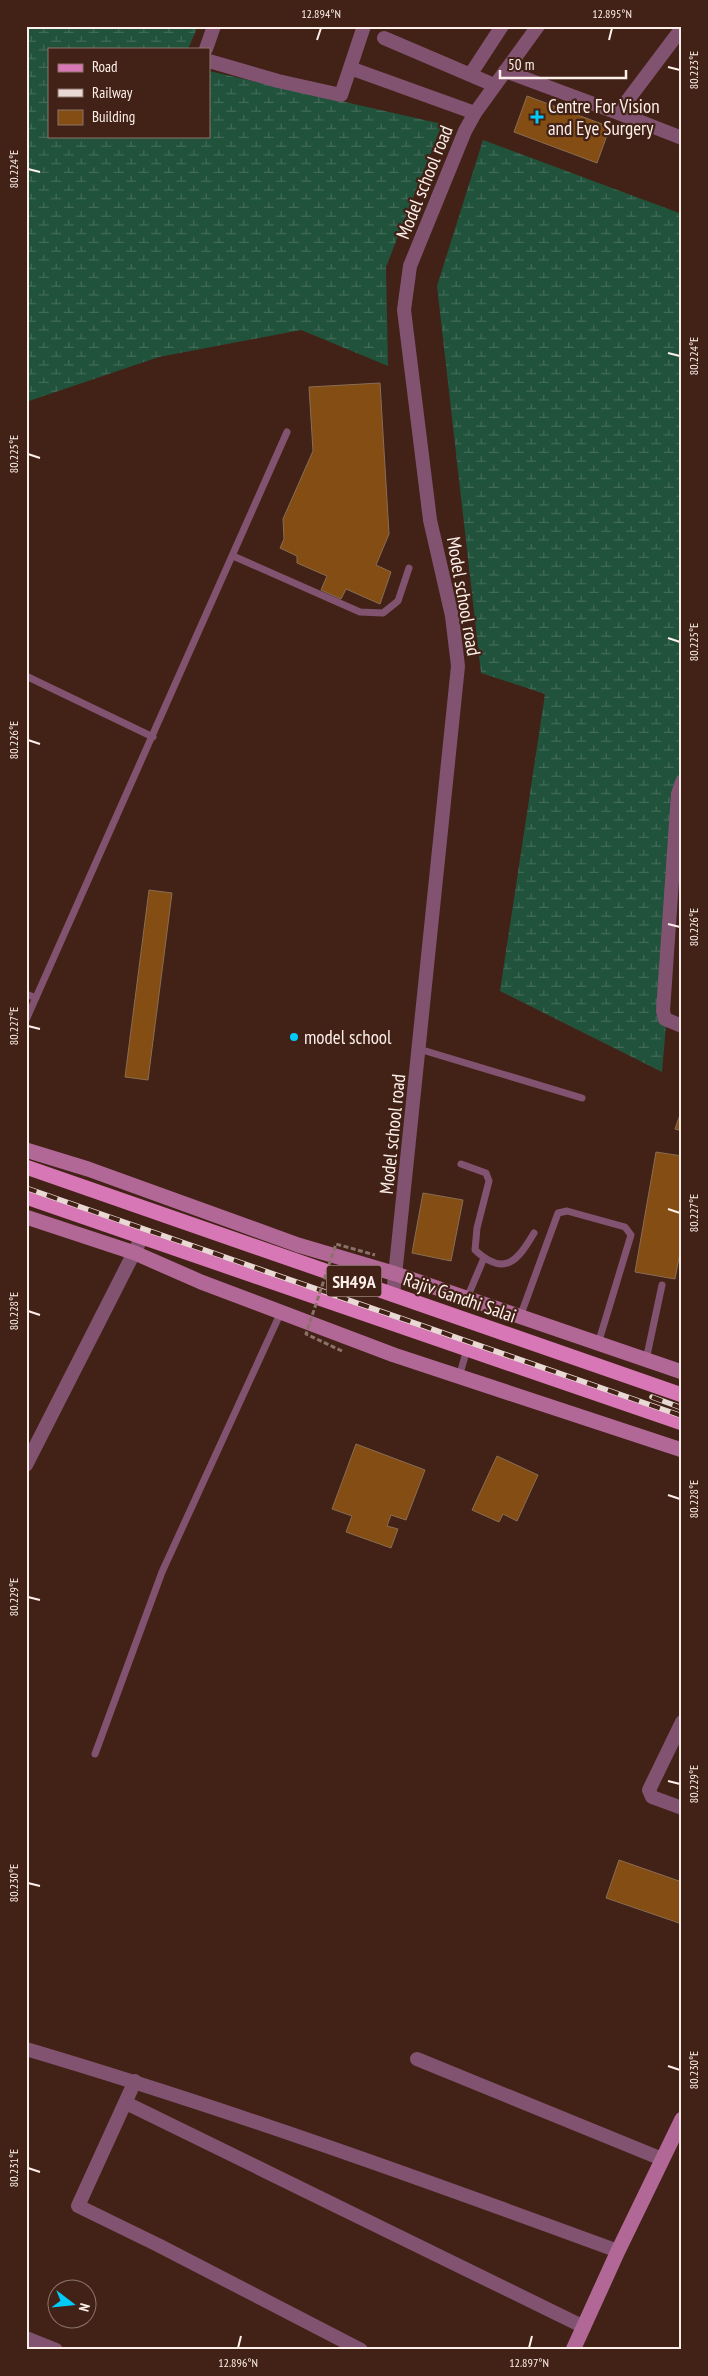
<svg xmlns="http://www.w3.org/2000/svg" width="708" height="2376" font-family="'PT Sans Narrow',sans-serif">
	<style>
		.wetland { fill: url(#wetland-marsh) }
		.building { fill: #834d13; stroke: #8a6d53 }
		.lines { fill: none; stroke-linecap: round; stroke-linejoin: round }
		.lane { stroke: #825371; stroke-width: 7 }
		.street { stroke: #825371; stroke-width: 14 }
		.secondary { stroke: #b26897; stroke-width: 15 }
		.primary { stroke: #d777b5; stroke-width: 15 }
		.rail-casing { stroke: #e8d9d4; stroke-width: 5.5 }
		.rail { stroke: #422216; stroke-width: 4; stroke-dasharray: 11; stroke-linecap: butt }
		.path-bridge { stroke: #8b7269; stroke-width: 3; stroke-dasharray: 5 2.5; stroke-linecap: butt }
		.ticks { fill: none; stroke: #fdf0eb; stroke-width: 2 }
		.poi-dot { fill: #01cbf9; stroke: #422216; stroke-width: 2 }
		.labels { text-anchor: middle; dominant-baseline: central; stroke-width: 4.5; stroke-linejoin: round; paint-order: stroke }
		.shield { fill: #422216; stroke: #c5b2ab; stroke-width: 1 }
		.shield-label { font-size: 18px; font-weight: bold; fill: #fdf0eb }
		.poi-label { font-size: 19px; fill: #fdf0eb; stroke: #422216; text-anchor: start }
		.street-label { font-size: 19px; fill: #fdf0eb; stroke: #422216 }
		.neatline { fill: none; stroke: #fdf0eb; stroke-width: 2 }
		.ticks-label { font-size: 12px; text-anchor: middle; fill: #fdf0eb }
	</style>
	<defs>
		<pattern id="wetland-marsh" width="20" height="14" patternUnits="userSpaceOnUse" patternTransform="scale(1.25)"><rect width="20" height="14" fill="#21523c"/><path d="M1 5h8M5 5V1M11 12h8M15 12V8" fill="none" stroke="#426b58"/></pattern>
	</defs>
	<rect width="100%" height="100%" fill="#422216"/>
	<path class="wetland" d="M 26,26 L 198,26 L 188,49 L 49,49 L 49,136 L 209,136 L 209,71 L 442,124 L 386,267 L 388,366 L 301,330 L 159,357 L 26,402 Z
		M 483,140 L 682,214 L 682,838 L 662,1072 L 500,991 L 545,694 L 481,673 L 437,286 Z"/>
	<path class="building" d="M 527,96 L 610,127 L 597,163 L 514,132 Z
		M 380,383 L 389,534 L 376,565 L 391,572 L 380,604 L 346,589 L 341,599 L 321,590 L 327,576 L 297,563 L 297,556 L 280,548 L 284,539 L 283,519 L 313,451 L 309,387 Z
		M 149,890 L 172,893 L 148,1080 L 125,1077 Z
		M 682,1109 L 682,1131 L 675,1129 Z
		M 656,1152 L 682,1156 L 682,1242 L 675,1279 L 635,1272 Z
		M 423,1193 L 463,1200 L 451,1261 L 412,1253 Z
		M 356,1444 L 425,1470 L 406,1520 L 391,1515 L 387,1526 L 398,1529 L 391,1548 L 346,1532 L 352,1516 L 332,1509 Z
		M 497,1456 L 538,1475 L 517,1521 L 503,1514 L 499,1522 L 472,1510 Z
		M 619,1860 L 682,1882 L 682,1924 L 606,1898 Z"/>
	<g class="lines">
		<path class="lane" d="M 233,556 L 360,612 L 383,613 L 398,601 L 409,568
			M 26,676 L 153,737
			M 26,994 L 36,998
			M 26,1020 L 287,432
			M 419,1049 L 582,1098
			M 461,1164 L 486,1173 L 489,1181 L 477,1228 L 475,1250 C 505,1278 518,1260 534,1233
			M 467,1298 L 484,1258
			M 520,1317 L 558,1213 L 567,1211 L 625,1227 L 631,1235 L 598,1344
			M 646,1360 L 662,1285
			M 459,1377 L 467,1349
			M 95,1754 L 162,1572 L 281,1312"/>
		<path class="street" d="M 682,28 L 618,113 L 682,138
			M 384,38 L 494,85
			M 206,49 L 214,26
			M 209,61 L 278,81 L 341,95 L 364,26
			M 350,68 L 475,113
			M 505,71 L 618,113
			M 470,75 L 502,26
			M 682,782 L 678,794 L 663,1011 L 665,1019 L 682,1026
			M 393,1295 L 458,666 L 452,616 L 430,520 L 404,310 L 410,266 L 465,131 L 475,113 L 538,26
			M 26,1465 L 142,1237
			M 682,1722 L 649,1790 L 652,1797 L 682,1808
			M 26,2049 C 226,2108 422,2179 618,2251
			M 417,2059 L 662,2159
			M 135,2081 L 78,2206 L 158,2245 L 361,2350
			M 126,2103 L 584,2327
			M 26,2338 L 56,2350"/>
		<path class="secondary" d="M 26,1150 L 88,1169 L 298,1245 L 396,1274 L 682,1372
			M 26,1217 L 135,1253 L 201,1282 L 394,1355 L 682,1450
			M 573,2350 L 618,2251 L 682,2119"/>
		<path class="primary" d="M 26,1167 L 682,1395
			M 26,1197 L 682,1423"/>
		<defs>
			<path id="rail" d="M 26,1188 L 682,1416
				M 652,1397 L 682,1408"/>
		</defs>
		<use href="#rail" class="rail-casing"/>
		<use href="#rail" class="rail"/>
		<path class="path-bridge" d="M 342,1351 L 306,1334 L 336,1244 L 375,1255"/>
	</g>
	<path class="ticks" d="M 317,40 L 321,28M 609,40 L 612,28M 668,67 L 680,70M 28,169 L 40,172M 668,353 L 680,356M 28,454 L 40,458M 668,638 L 680,642M 28,740 L 40,744M 668,924 L 680,927M 28,1026 L 40,1029M 668,1209 L 680,1213M 28,1311 L 40,1315M 668,1495 L 680,1499M 28,1597 L 40,1600M 668,1781 L 680,1784M 28,1883 L 40,1886M 668,2066 L 680,2070M 28,2168 L 40,2172M 238,2348 L 241,2336M 529,2348 L 532,2336"/>
	<g class="poi-dot">
		<path d="M534.5 109.5h5v5h5v5h-5v5h-5v-5h-5v-5h5z"/>
		<circle cx="294" cy="1037" r="5"/>
	</g>
	<g class="labels">
		<rect class="shield" x="326.5" y="1265.5" width="55" height="31" rx="4"/>
		<g class="shield-label">
			<text x="354" y="1281">SH49A</text>
		</g>
		<g class="poi-label">
			<text x="548" y="106">Centre For Vision<tspan x="548" dy="22">and Eye Surgery</tspan></text>
			<text x="304" y="1037">model school</text>
		</g>
		<g class="street-label">
			<text transform="translate(424 182) rotate(-68)">Model school road</text>
			<text transform="translate(464 596) rotate(80)">Model school road</text>
			<text transform="translate(392 1134) rotate(-84)">Model school road</text>
			<text transform="translate(460 1297) rotate(19)">Rajiv Gandhi Salai</text>
		</g>
	</g>
	<rect width="708" height="2376" fill="none" stroke="#422216" stroke-width="55"/>
	<rect x="48" y="48" width="162" height="90" fill="#422216" stroke="#8d746b"/>
	<rect x="58" y="64" width="25" height="8" fill="#d777b5" stroke="#8d746b"/>
	<text x="92" y="72" font-size="15" fill="#fdf0eb">Road</text>
	<rect x="58" y="89" width="25" height="8" fill="#e8d9d4" stroke="#8d746b"/>
	<text x="92" y="98" font-size="15" fill="#fdf0eb">Railway</text>
	<rect x="58" y="110" width="25" height="15" fill="#834d13" stroke="#8d746b"/>
	<text x="92" y="122" font-size="15" fill="#fdf0eb">Building</text>
	<g transform="translate(72 2304) rotate(106)"><circle r="24" fill="#422216" stroke="#8d746b"/>
	<path d="M0-4L9 19L0 12L-9 19Z" fill="#01cbf9"/>
	<text y="-8" font-size="14" font-weight="bold" text-anchor="middle" fill="#fdf0eb">N</text>
	</g>
	<path d="M500 70v8h126v-8" fill="none" stroke="#fdf0eb" stroke-width="2.5"/>
	<text x="508" y="70" font-size="15" fill="#fdf0eb" stroke="#422216" stroke-width="4" paint-order="stroke">50 m</text>
	<rect x="28" y="28" width="652" height="2320" class="neatline"/>
	<g class="ticks-label">
		<text x="321" y="18">12.894°N</text>
		<text x="612" y="18">12.895°N</text>
		<text transform="translate(694 70) rotate(-90)" y="4">80.223°E</text>
		<text transform="translate(14 169) rotate(-90)" y="4">80.224°E</text>
		<text transform="translate(694 356) rotate(-90)" y="4">80.224°E</text>
		<text transform="translate(14 454) rotate(-90)" y="4">80.225°E</text>
		<text transform="translate(694 642) rotate(-90)" y="4">80.225°E</text>
		<text transform="translate(14 740) rotate(-90)" y="4">80.226°E</text>
		<text transform="translate(694 927) rotate(-90)" y="4">80.226°E</text>
		<text transform="translate(14 1026) rotate(-90)" y="4">80.227°E</text>
		<text transform="translate(694 1213) rotate(-90)" y="4">80.227°E</text>
		<text transform="translate(14 1311) rotate(-90)" y="4">80.228°E</text>
		<text transform="translate(694 1499) rotate(-90)" y="4">80.228°E</text>
		<text transform="translate(14 1597) rotate(-90)" y="4">80.229°E</text>
		<text transform="translate(694 1784) rotate(-90)" y="4">80.229°E</text>
		<text transform="translate(14 1883) rotate(-90)" y="4">80.230°E</text>
		<text transform="translate(694 2070) rotate(-90)" y="4">80.230°E</text>
		<text transform="translate(14 2168) rotate(-90)" y="4">80.231°E</text>
		<text x="238" y="2367">12.896°N</text>
		<text x="529" y="2367">12.897°N</text>
	</g>
</svg>
